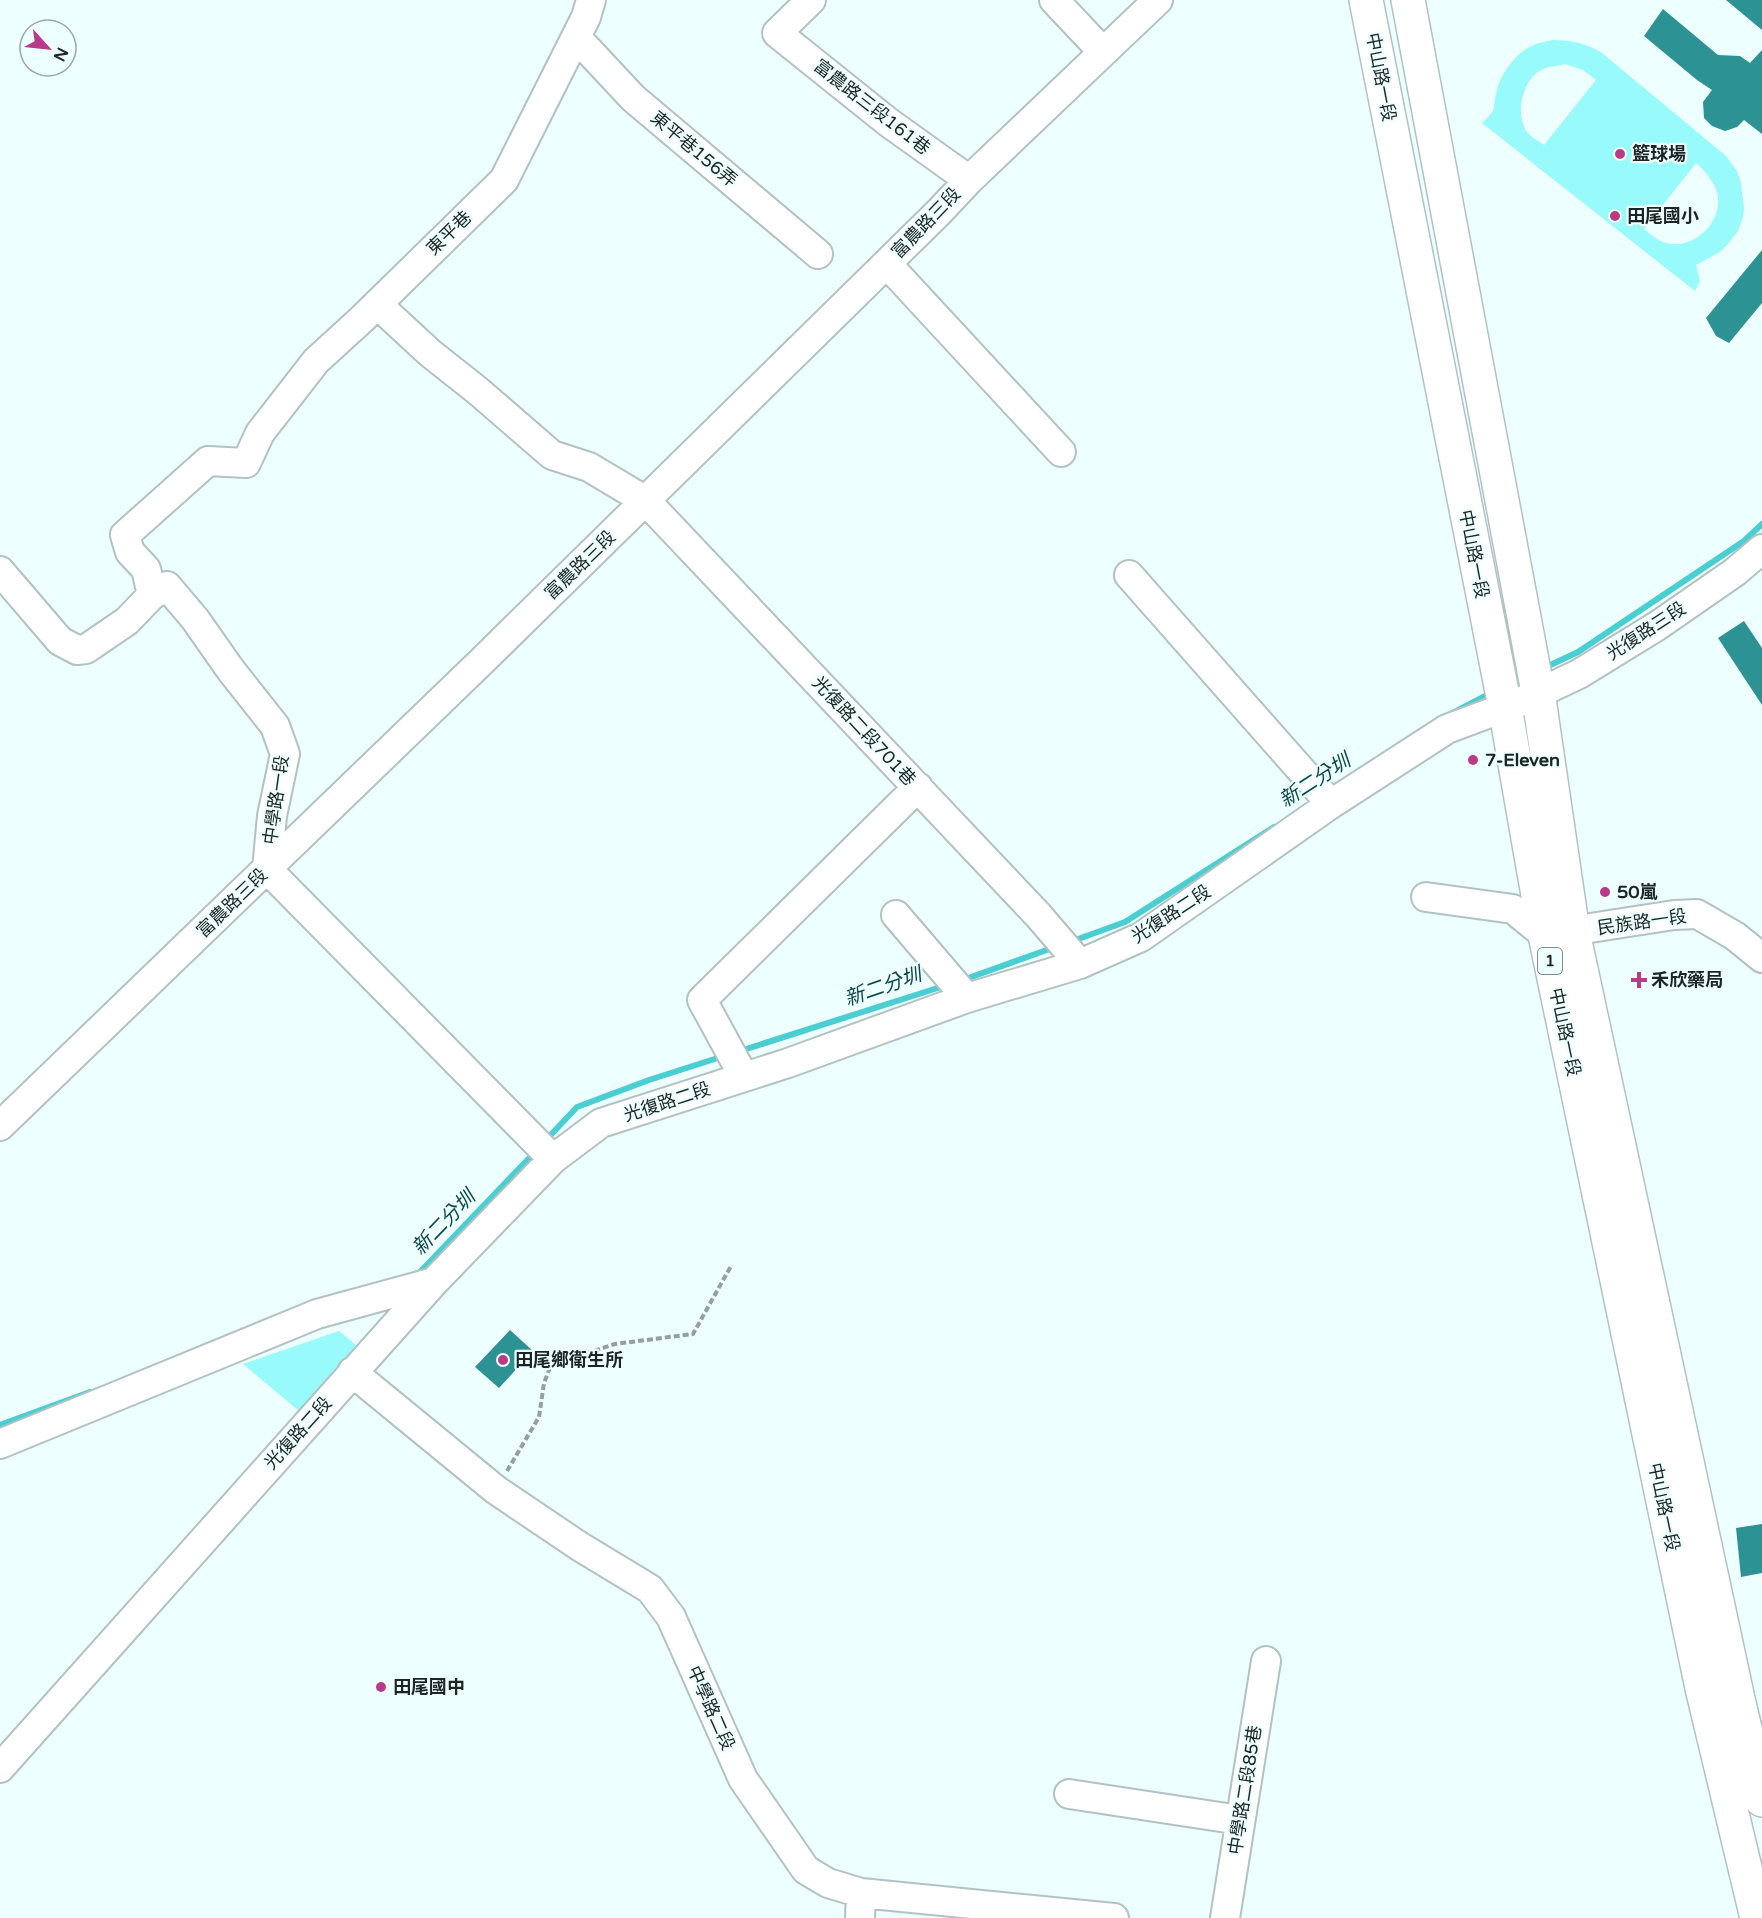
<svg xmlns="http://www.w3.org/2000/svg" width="1762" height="1918" font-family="'Varela Round','Noto Sans TC',sans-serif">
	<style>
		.green { fill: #99fafb; fill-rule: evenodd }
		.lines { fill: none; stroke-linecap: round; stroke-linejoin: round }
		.stream { stroke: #4bced1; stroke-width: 6 }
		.building { fill: #2c9293 }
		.minor-casing { stroke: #b2c2c2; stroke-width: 32 }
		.major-casing { stroke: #b2c2c2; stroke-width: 36 }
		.path { stroke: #93a0a0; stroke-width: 4; stroke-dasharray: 6 3; stroke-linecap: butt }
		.minor { stroke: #fff; stroke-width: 28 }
		.major { stroke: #fff; stroke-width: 33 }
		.poi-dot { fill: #b93a88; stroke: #edffff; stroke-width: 2 }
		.labels { text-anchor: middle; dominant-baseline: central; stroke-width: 4.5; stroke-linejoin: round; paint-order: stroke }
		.shield { fill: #edffff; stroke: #5b6666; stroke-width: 1.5 }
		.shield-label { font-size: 16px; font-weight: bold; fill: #1d2424 }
		.street-label { font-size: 18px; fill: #1d2424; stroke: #edffff }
		.poi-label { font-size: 18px; font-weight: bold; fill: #1d2424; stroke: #edffff; text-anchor: start }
		.water-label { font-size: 20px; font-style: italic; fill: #0c4748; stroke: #edffff }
	</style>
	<rect width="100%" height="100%" fill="#edffff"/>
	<path class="green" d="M 1552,40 C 1570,40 1586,43 1602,53 L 1726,156 L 1737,171 L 1741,183 L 1744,208 L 1743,217 L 1738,231 L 1728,244 L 1720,252 L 1696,265 L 1700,281 L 1695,291 L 1482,123 C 1498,109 1492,109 1497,90 C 1501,73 1517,51 1534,45 C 1539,42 1546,42 1552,40 ZM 1565,64 L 1583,70 L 1596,80 L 1544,145 C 1539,141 1529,136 1526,131 C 1515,112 1522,79 1543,69 C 1549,66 1558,66 1565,64 ZM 1696,163 C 1704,170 1712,179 1716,189 C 1727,219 1694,253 1663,242 C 1657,240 1649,233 1644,229 Z
		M 339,1331 L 362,1350 L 299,1411 L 243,1364 Z"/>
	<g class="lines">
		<path class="stream" d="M 1544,668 L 1578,652 L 1744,541 L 1762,524
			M 1447,716 L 1491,693
			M 1070,942 L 1125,922 L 1274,827
			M 963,980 L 1055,947
			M 740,1051 L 947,985
			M 545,1141 L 577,1107 L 649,1080 L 724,1056
			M 415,1274 L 419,1273 L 536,1151
			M 0,1425 L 90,1392"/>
	</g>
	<path class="building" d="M 1726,0 L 1762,0 L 1762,30 Z
		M 1663,9 L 1718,55 L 1740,56 L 1750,63 L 1762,50 L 1762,134 L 1744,120 L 1737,127 L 1725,131 L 1712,126 L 1704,118 L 1703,102 L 1712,90 L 1697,80 L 1644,36 Z
		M 1762,250 L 1762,303 L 1729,343 L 1716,336 L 1706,318 Z
		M 1744,621 L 1762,648 L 1762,705 L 1718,638 Z
		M 510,1330 L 533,1351 L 499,1388 L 475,1367 Z
		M 1762,1524 L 1762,1573 L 1741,1577 L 1736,1528 Z"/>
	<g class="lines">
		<defs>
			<path id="minor" d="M 811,0 L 777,33 L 888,122 L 969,180
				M 1054,0 L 1103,52
				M 576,37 L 633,98 L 818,254
				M 887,264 L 1061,452
				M 377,304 L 430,353 L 478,391 L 552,455 L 589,467 L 646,501 L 1038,915 L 1080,964
				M 0,571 L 60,641 L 77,650 L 86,649 L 127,621 L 152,595 L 167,586 L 195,619 L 230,669 L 275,726 L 285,754 L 272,816 L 267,869 L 553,1159
				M 1129,575 L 1331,804
				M 152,595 L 146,569 L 130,552 L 125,535 L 208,461 L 246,463 L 260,433 L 316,361 L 362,319 L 504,180 L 586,17 L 591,0
				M 1426,897 L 1513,909 L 1545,935 L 1674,915 L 1697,914 L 1735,936 L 1762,958
				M 896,915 L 967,998
				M 744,1077 L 702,1000 L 918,787
				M 0,1126 L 482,661 L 939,212 L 969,180 L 1158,0
				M 352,1372 L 496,1490 L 579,1546 L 650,1589 L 671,1617 L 743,1779 L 806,1870 L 828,1883 L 861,1893 L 1114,1918
				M 0,1444 L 317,1314 L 434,1282
				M 0,1768 L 434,1282 L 553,1159 L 601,1123 L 788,1063 L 967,998 L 1080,964 L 1141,937 L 1331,804 L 1447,729 L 1522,701 L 1579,674 L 1657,626 L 1735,572 L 1762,549
				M 1069,1794 L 1240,1820
				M 860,1918 L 861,1893
				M 1225,1918 L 1266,1661"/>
			<path id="major" d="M 1366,0 L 1505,707 L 1545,935 L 1702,1688 L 1757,1918
				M 1408,0 L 1538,692 L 1573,932 L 1738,1699 L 1762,1800"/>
		</defs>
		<use href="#minor" class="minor-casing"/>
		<use href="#major" class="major-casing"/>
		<path class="path" d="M 507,1471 L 539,1417 L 544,1383 L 551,1365 L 615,1344 L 693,1334 L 731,1266"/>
		<use href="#minor" class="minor"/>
		<use href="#major" class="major"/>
	</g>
	<g class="poi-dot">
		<circle cx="1620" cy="154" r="6"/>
		<circle cx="1615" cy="216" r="6"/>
		<circle cx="1473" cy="760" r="6"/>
		<circle cx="1605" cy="892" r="6"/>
		<path d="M1636 971h6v6h6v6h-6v6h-6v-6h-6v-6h6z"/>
		<circle cx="503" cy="1360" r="6"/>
		<circle cx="381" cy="1687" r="6"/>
	</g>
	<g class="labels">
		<rect class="shield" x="1538" y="948" width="24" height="26" rx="4.5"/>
		<g class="shield-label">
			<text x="1550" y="961">1</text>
		</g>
		<g class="street-label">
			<text transform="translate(1381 77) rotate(79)">中山路一段</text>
			<text transform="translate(872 107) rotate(38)">富農路三段161巷</text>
			<text transform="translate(694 149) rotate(40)">東平巷156弄</text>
			<text transform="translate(926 223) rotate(-46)">富農路三段</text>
			<text transform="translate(449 233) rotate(-44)">東平巷</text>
			<text transform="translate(1474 554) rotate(79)">中山路一段</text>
			<text transform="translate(580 565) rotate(-44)">富農路三段</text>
			<text transform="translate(1646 631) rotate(-33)">光復路三段</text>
			<text transform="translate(864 731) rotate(47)">光復路二段701巷</text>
			<text transform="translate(276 800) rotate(-82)">中學路一段</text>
			<text transform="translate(232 903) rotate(-44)">富農路三段</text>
			<text transform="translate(1171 914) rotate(-33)">光復路二段</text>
			<text transform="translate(1642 922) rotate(-8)">民族路一段</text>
			<text transform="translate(1565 1032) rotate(78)">中山路一段</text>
			<text transform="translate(667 1102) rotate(-18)">光復路二段</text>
			<text transform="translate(298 1433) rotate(-48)">光復路二段</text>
			<text transform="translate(1664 1507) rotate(78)">中山路一段</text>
			<text transform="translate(711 1708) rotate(66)">中學路二段</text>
			<text transform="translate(1245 1790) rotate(-81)">中學路二段85巷</text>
		</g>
		<g class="poi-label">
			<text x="1632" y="154">籃球場</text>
			<text x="1627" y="216">田尾國小</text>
			<text x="1485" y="760">7-Eleven</text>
			<text x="1617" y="892">50嵐</text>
			<text x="1651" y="980">禾欣藥局</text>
			<text x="515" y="1360">田尾鄉衛生所</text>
			<text x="393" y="1687">田尾國中</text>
		</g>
		<g class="water-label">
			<text transform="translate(1315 781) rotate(-33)">新二分圳</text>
			<text transform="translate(883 987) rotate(-19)">新二分圳</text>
			<text transform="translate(444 1223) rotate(-46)">新二分圳</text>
		</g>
	</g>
	<g transform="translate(48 48) rotate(117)"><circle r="28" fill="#edffff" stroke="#9aa7a7" stroke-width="1.5"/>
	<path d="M0-4.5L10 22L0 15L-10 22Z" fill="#b93a88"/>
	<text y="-9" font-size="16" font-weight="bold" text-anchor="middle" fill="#1d2424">N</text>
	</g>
</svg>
